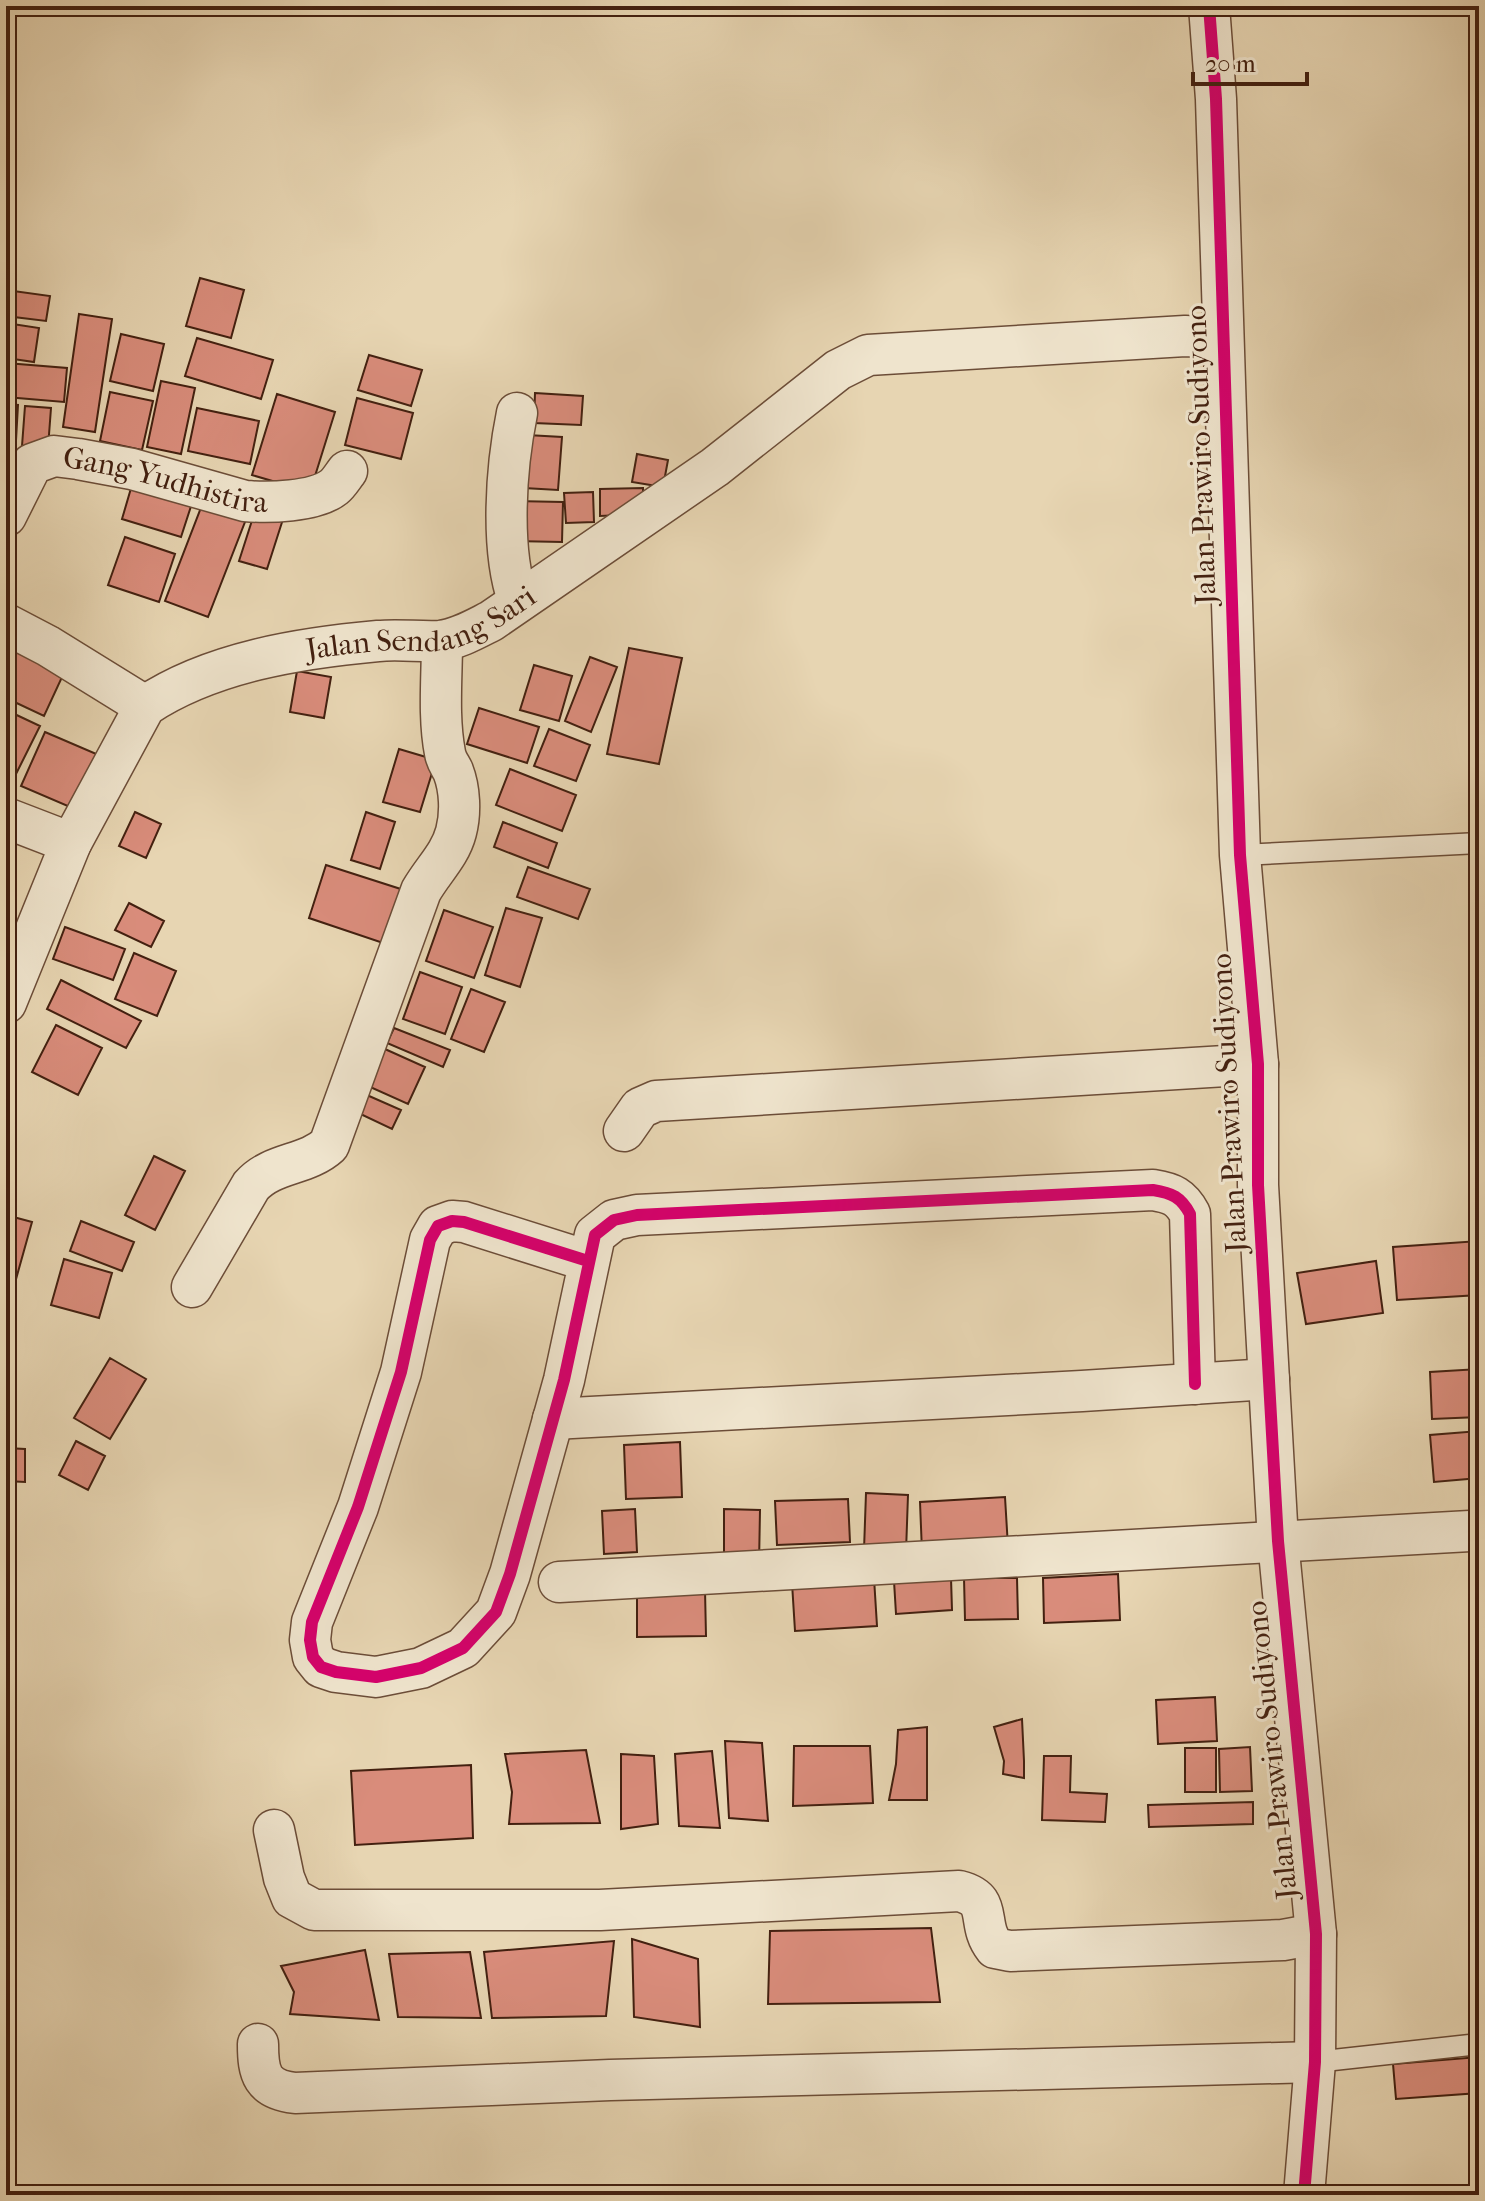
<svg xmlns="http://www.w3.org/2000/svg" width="1485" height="2201" font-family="'IM FELL French Canon',serif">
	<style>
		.building { fill: #d98c7b; stroke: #432010; stroke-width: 2 }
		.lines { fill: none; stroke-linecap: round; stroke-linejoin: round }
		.service-casing { stroke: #6c4d38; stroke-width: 23 }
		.minor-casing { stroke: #6c4d38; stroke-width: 43 }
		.service { stroke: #efe4cd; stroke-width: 20 }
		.minor { stroke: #efe4cd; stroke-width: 40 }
		.cycleway-casing { stroke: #efe4cd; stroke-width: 17 }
		.cycleway { stroke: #d6006c; stroke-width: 12 }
		.labels { text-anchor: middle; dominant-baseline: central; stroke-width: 6; stroke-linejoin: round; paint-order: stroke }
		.street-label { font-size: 30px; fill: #432010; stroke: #efe4cd }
	</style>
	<rect width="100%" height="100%" fill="#e7d5b2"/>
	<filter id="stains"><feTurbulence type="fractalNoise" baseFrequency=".0025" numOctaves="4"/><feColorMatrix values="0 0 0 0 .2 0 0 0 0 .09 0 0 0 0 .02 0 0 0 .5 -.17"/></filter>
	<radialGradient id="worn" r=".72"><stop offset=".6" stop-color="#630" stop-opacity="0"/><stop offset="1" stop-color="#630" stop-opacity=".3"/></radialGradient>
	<path class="building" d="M 200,278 L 244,290 L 231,338 L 186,326 Z
		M 6,290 L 50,296 L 46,321 L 6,316 Z
		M 79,314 L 112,319 L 95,432 L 63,427 Z
		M 6,323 L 39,328 L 34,362 L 6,358 Z
		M 121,334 L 164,344 L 153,391 L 110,381 Z
		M 197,338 L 273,360 L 261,399 L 185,376 Z
		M 369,355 L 422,370 L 411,406 L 358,390 Z
		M 6,363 L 67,368 L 64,402 L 6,397 Z
		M 161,381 L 195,388 L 181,454 L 147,447 Z
		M 110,392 L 153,401 L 142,450 L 100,441 Z
		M 535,393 L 583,396 L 581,425 L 534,423 Z
		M 277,394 L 335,412 L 310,492 L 252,475 Z
		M 357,398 L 413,413 L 401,459 L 345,445 Z
		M 6,404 L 18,405 L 15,458 L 6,457 Z
		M 25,406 L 51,408 L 48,448 L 22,446 Z
		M 197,408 L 259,421 L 250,464 L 188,451 Z
		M 527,435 L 562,437 L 558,490 L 524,488 Z
		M 637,454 L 668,460 L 663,487 L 632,482 Z
		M 134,478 L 194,497 L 181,537 L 122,519 Z
		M 643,488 L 643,514 L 600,516 L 600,489 Z
		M 207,492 L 250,509 L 208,617 L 165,601 Z
		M 593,492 L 594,522 L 566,523 L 564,493 Z
		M 514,501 L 563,502 L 562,542 L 513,541 Z
		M 256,508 L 284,516 L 267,569 L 239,561 Z
		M 125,537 L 175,554 L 159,602 L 108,585 Z
		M 12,636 L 69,662 L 44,716 L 6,698 L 6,649 Z
		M 629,648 L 682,658 L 659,764 L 607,754 Z
		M 590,657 L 617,667 L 591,732 L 565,721 Z
		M 534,665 L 572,676 L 559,721 L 520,710 Z
		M 297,671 L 331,677 L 324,718 L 290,712 Z
		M 479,708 L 539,727 L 527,763 L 467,744 Z
		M 6,710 L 40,726 L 13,780 L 6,777 Z
		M 549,729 L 590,745 L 576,781 L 534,766 Z
		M 45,732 L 108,759 L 84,813 L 21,786 Z
		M 399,749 L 436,760 L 420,812 L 383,802 Z
		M 510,769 L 576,795 L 562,831 L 496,805 Z
		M 135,812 L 161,824 L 146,858 L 119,846 Z
		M 366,812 L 395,822 L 380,869 L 351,860 Z
		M 503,822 L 557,843 L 548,868 L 494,847 Z
		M 326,865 L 410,892 L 392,946 L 309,918 Z
		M 528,867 L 590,889 L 578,919 L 517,897 Z
		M 129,903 L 164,921 L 151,947 L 115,930 Z
		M 506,908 L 542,918 L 520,987 L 485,975 Z
		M 444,910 L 493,927 L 474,978 L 426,961 Z
		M 65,927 L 125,949 L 113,980 L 53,959 Z
		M 134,953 L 176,971 L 157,1016 L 115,999 Z
		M 420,972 L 462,987 L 445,1034 L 403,1019 Z
		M 61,980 L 141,1021 L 126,1048 L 47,1009 Z
		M 471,989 L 505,1002 L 484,1052 L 451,1039 Z
		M 56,1025 L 102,1048 L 78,1095 L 32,1072 Z
		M 394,1028 L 450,1050 L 443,1067 L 387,1043 Z
		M 376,1045 L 425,1067 L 408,1104 L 359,1082 Z
		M 360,1092 L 401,1110 L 392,1129 L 352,1110 Z
		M 154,1156 L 185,1171 L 155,1230 L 125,1215 Z
		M 6,1215 L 32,1222 L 11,1297 L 6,1296 Z
		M 81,1221 L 134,1242 L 122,1271 L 70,1251 Z
		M 1479,1241 L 1479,1295 L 1397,1300 L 1393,1247 Z
		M 64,1259 L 112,1273 L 99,1318 L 51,1305 Z
		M 1376,1261 L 1383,1313 L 1306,1324 L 1297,1273 Z
		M 110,1358 L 146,1379 L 110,1439 L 74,1418 Z
		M 1479,1369 L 1479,1417 L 1432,1419 L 1430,1372 Z
		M 1479,1431 L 1479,1478 L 1434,1482 L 1430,1435 Z
		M 76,1441 L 105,1456 L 88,1490 L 59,1475 Z
		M 680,1442 L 682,1497 L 626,1499 L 624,1445 Z
		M 6,1448 L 25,1449 L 25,1482 L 6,1481 Z
		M 866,1493 L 908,1495 L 906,1552 L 864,1550 Z
		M 1005,1497 L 1008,1547 L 922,1552 L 920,1502 Z
		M 848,1499 L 850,1542 L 777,1545 L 775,1501 Z
		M 635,1509 L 637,1552 L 604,1554 L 602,1511 Z
		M 724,1509 L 760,1510 L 759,1565 L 724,1564 Z
		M 1118,1574 L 1120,1620 L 1044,1623 L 1043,1578 Z
		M 874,1578 L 877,1626 L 795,1631 L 792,1583 Z
		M 951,1578 L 952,1610 L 896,1614 L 894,1581 Z
		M 964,1578 L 1017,1578 L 1018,1619 L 965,1620 Z
		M 637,1590 L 705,1590 L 706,1636 L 637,1637 Z
		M 1215,1697 L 1217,1741 L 1158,1744 L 1156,1700 Z
		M 1022,1719 L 1024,1761 L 1024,1778 L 1003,1774 L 1004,1761 L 994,1727 Z
		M 927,1727 L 927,1800 L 889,1800 L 896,1764 L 898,1730 Z
		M 725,1741 L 762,1743 L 768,1821 L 729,1818 Z
		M 794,1746 L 870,1746 L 873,1803 L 793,1806 Z
		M 1250,1747 L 1252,1791 L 1220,1792 L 1219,1749 Z
		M 1185,1748 L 1216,1748 L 1216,1792 L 1185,1792 Z
		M 586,1750 L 600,1823 L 509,1824 L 512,1792 L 505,1754 Z
		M 712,1751 L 720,1828 L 679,1826 L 675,1754 Z
		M 621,1754 L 654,1756 L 658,1824 L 621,1829 Z
		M 1044,1756 L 1071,1756 L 1070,1792 L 1107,1794 L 1105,1822 L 1042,1820 Z
		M 471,1765 L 473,1838 L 355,1845 L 351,1771 Z
		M 1253,1802 L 1253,1824 L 1149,1827 L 1148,1805 Z
		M 931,1928 L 940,2002 L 768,2004 L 770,1931 Z
		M 632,1939 L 698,1959 L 700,2027 L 634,2017 Z
		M 614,1941 L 606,2016 L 492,2018 L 484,1952 Z
		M 365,1950 L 379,2020 L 290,2014 L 294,1992 L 281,1966 Z
		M 470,1952 L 481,2018 L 398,2017 L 389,1954 Z
		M 1479,2057 L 1479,2093 L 1396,2099 L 1393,2064 Z"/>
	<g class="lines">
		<defs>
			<path id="service" d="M 1240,855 L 1479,843
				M 1315,2062 L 1479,2044"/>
			<g id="minor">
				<path d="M 1209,6 L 1216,99 L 1240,855 L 1258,1064 L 1258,1185 L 1278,1541 L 1316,1934 L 1315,2062 L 1304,2195"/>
				<path d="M 517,413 C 506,467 500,548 518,600"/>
				<path id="s1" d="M 6,516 L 32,464 L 54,456 L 78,459 L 132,469 L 245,501 C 268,503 315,502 334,487 C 339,483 343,476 347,471"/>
				<path d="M 6,624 L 48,646 L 145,706"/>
				<path d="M 6,818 L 71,843"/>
				<path id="s2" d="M 6,1003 L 71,843 L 145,706 C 211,662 300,648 378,641 C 399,639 419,642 440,641 C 458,639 475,629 491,621 L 715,467 L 838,370 L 868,355 L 1185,336 L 1223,338"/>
				<path d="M 624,1131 L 640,1108 L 656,1101 L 1258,1064"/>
				<path d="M 588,1261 L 464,1222 L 452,1221 L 438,1226 L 430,1240 L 401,1372 L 358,1507 L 312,1622 L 310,1640 L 313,1657 L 321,1667 L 336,1672 L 376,1677 L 421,1668 L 463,1648 L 496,1612 L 510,1574 L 564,1380 L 595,1235 L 614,1220 L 637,1215 L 1153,1190 C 1172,1193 1181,1197 1190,1214 L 1195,1384"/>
				<path d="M 192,1287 L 251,1186 C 272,1162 306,1166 329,1145 L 421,891 C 433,870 450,855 456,832 C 461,813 460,789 453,771 C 450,765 446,760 445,753 C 438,717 442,677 442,641"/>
				<path d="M 553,1419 L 1082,1391 L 1269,1379"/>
				<path d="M 559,1582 L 1470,1531"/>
				<path d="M 274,1830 L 284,1878 L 292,1898 L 314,1910 L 600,1910 L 959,1891 C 995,1900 975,1923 995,1948 L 1010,1951 L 1283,1940 L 1316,1934"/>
				<path d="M 258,2044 C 258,2074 262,2089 295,2093 L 610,2080 L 1315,2062"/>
			</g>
		</defs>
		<use href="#service" class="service-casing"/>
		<use href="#minor" class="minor-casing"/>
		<use href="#service" class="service"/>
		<use href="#minor" class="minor"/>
		<defs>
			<path id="cycleway" d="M 1209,6 L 1216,99 L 1240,855 L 1258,1064 L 1258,1185 L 1278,1541 L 1316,1934 L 1315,2062 L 1304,2195
				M 588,1261 L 464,1222 L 452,1221 L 438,1226 L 430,1240 L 401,1372 L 358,1507 L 312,1622 L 310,1640 L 313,1657 L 321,1667 L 336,1672 L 376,1677 L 421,1668 L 463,1648 L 496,1612 L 510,1574 L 564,1380 L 595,1235 L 614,1220 L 637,1215 L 1153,1190 C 1172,1193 1181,1197 1190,1214 L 1195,1384"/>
		</defs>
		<use href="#cycleway" class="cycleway-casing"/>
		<use href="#cycleway" class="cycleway"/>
	</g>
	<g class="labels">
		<g class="street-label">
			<text transform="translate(1201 455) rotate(-92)">Jalan Prawiro Sudiyono</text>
			<text stroke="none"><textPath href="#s1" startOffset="196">Gang Yudhistira</textPath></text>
			<text stroke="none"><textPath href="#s2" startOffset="620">Jalan Sendang Sari</textPath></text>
			<text transform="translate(1229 1103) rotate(-93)">Jalan Prawiro Sudiyono</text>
			<text transform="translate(1272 1750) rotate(-96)">Jalan Prawiro Sudiyono</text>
		</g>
	</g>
	<rect width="1485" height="2201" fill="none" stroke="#e7d5b2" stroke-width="32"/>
	<rect x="8" y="8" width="1469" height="2185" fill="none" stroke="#432010" stroke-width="4"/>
	<rect x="16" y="16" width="1453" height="2169" fill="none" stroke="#432010" stroke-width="2"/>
	<path d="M1193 72v12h114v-12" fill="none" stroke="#432010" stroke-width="4"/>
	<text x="1205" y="72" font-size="24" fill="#432010" stroke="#efe4cd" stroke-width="6" paint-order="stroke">20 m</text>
	<rect width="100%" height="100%" filter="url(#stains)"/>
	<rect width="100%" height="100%" fill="url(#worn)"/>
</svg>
